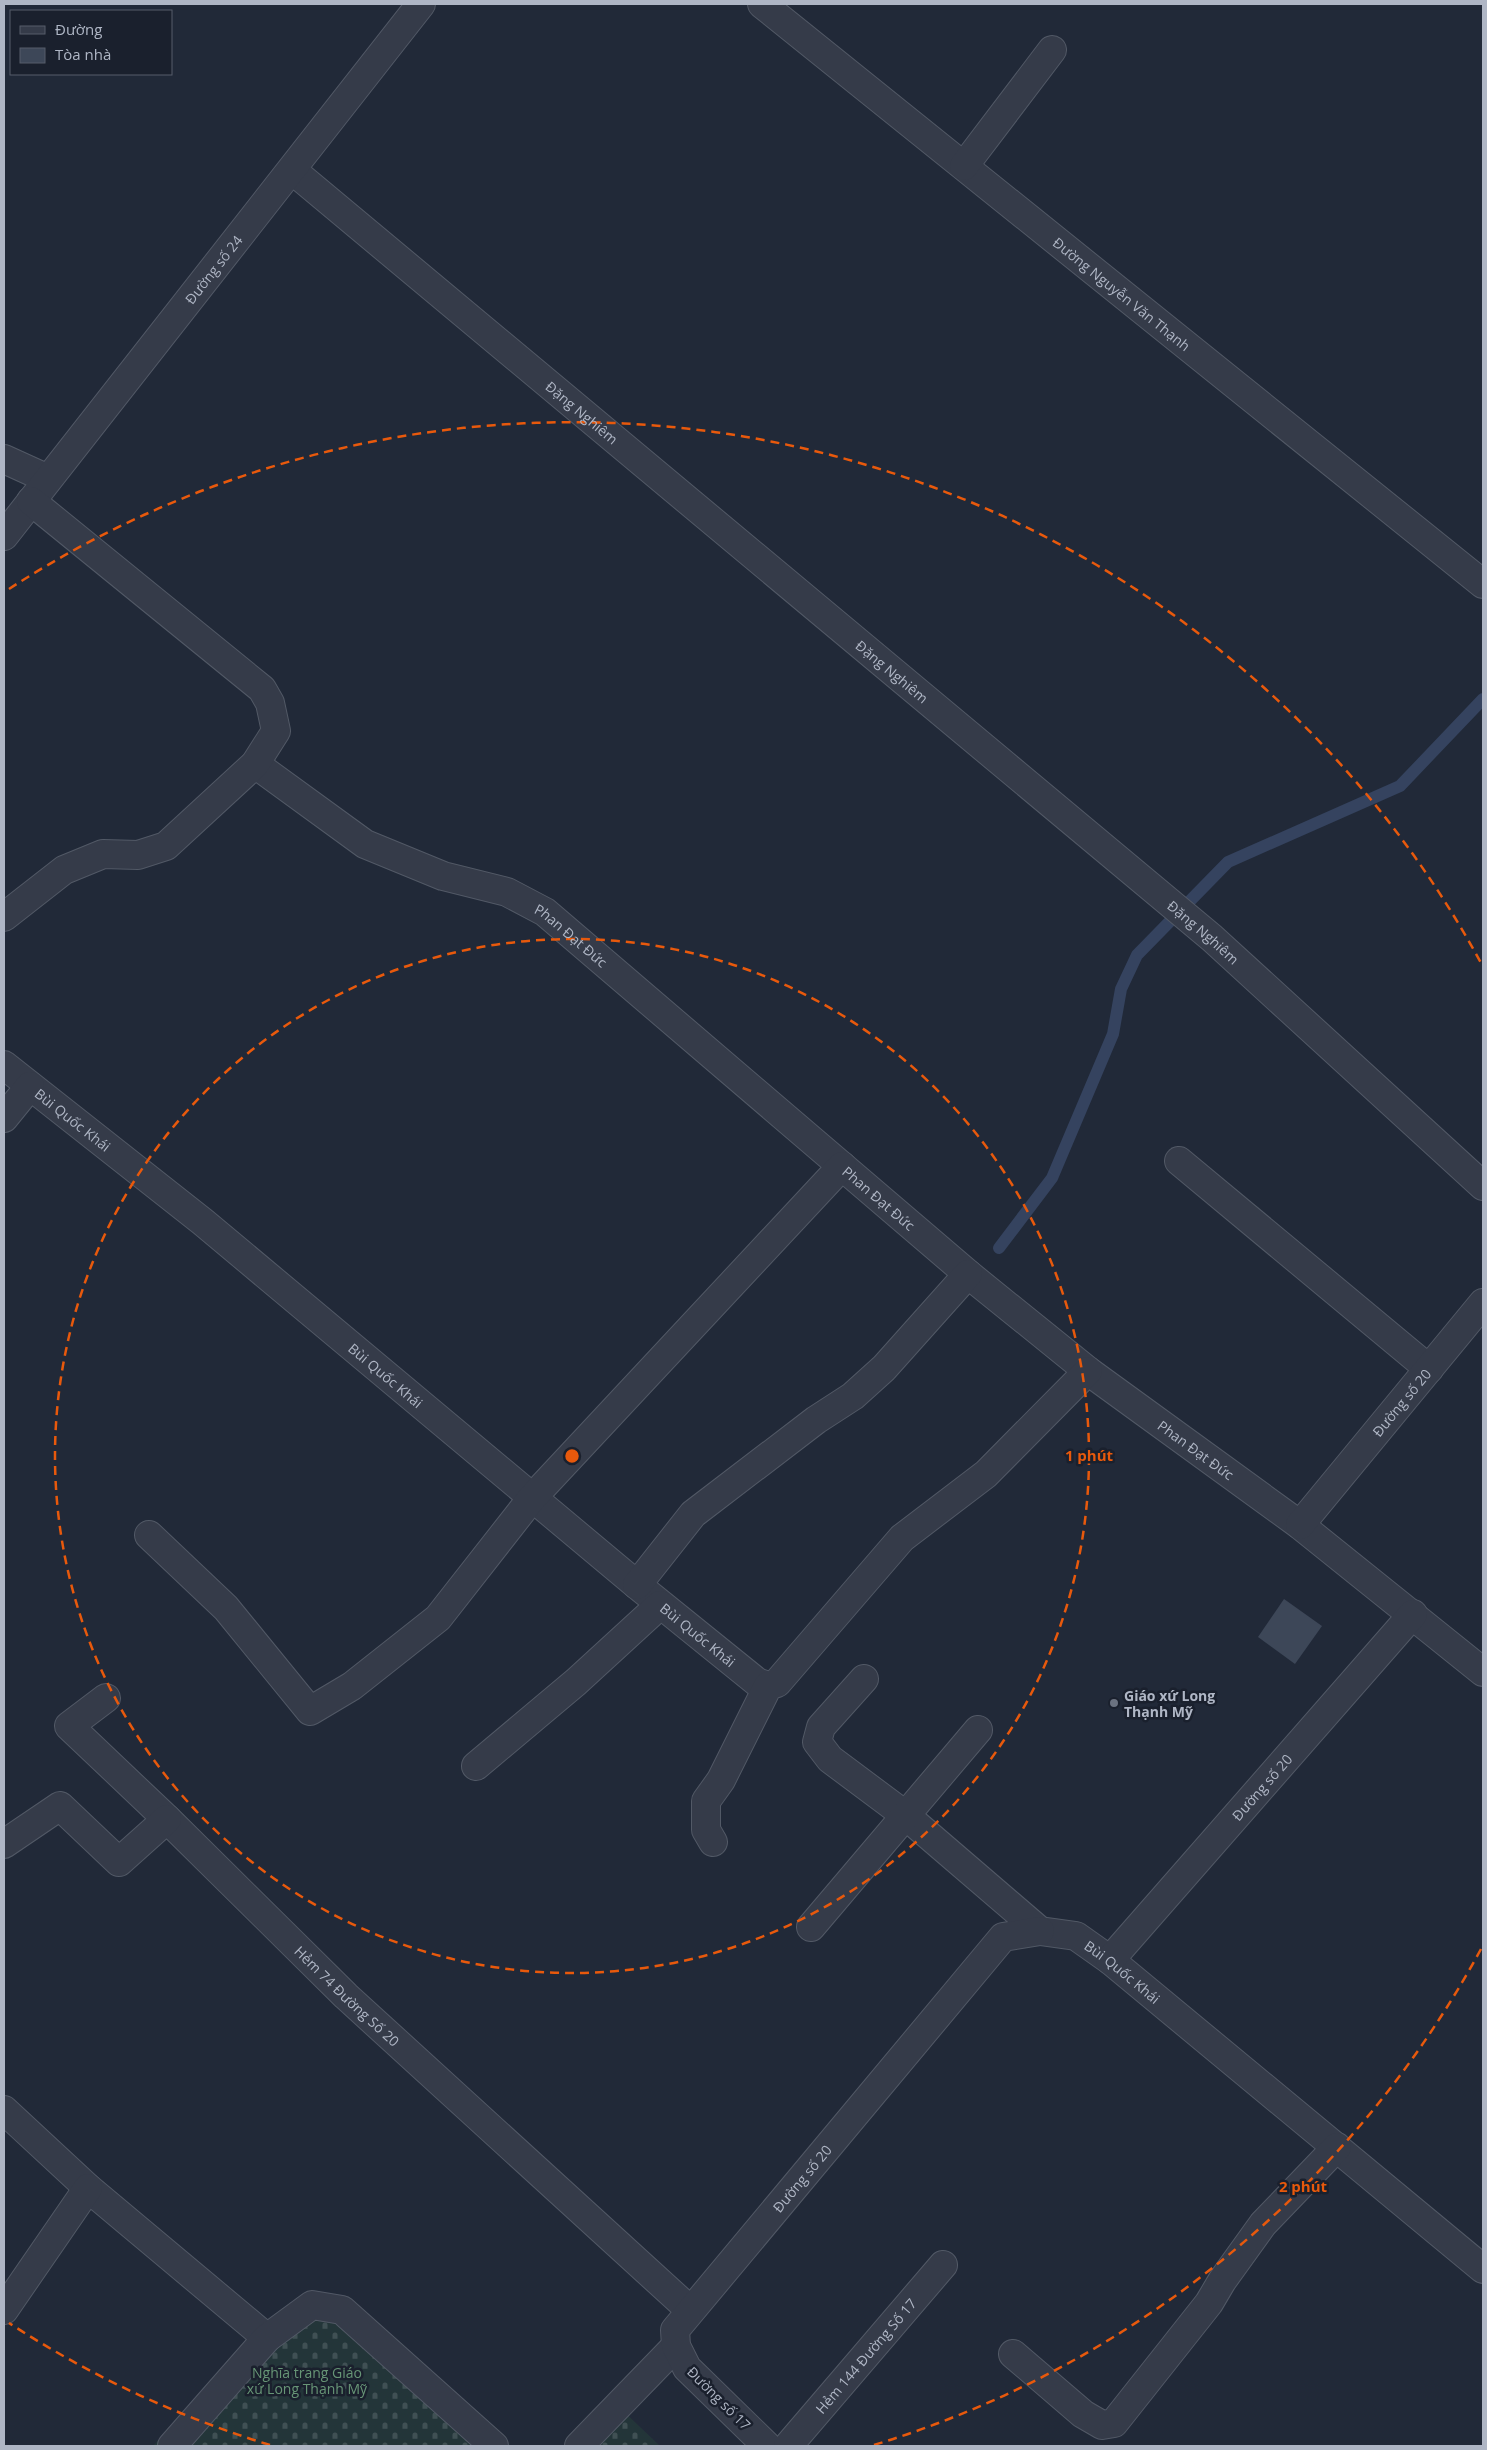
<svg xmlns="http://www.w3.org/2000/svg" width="1487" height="2450" font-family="'Open Sans',sans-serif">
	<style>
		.cemetery { fill: url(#cemetery-stones) }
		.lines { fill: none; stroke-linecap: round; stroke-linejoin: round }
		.stream { stroke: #35435f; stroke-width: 12 }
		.building { fill: #3d4758 }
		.minor-casing { stroke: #525966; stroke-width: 30 }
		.minor { stroke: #353b49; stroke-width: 28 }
		.ring { fill: none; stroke: #e8590c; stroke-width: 2.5; stroke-dasharray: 9 6 }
		.worship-dot { fill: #6b7280; stroke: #1a202d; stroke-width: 2 }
		.labels { text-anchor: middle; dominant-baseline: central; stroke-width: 5; stroke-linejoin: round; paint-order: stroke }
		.street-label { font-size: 14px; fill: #afb6c5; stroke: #1a202d }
		.poi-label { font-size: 14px; font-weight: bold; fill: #afb6c5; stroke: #1a202d; text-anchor: start }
		.park-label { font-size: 14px; fill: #679576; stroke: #1a202d }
		.centre { fill: #e8590c; stroke: #1a202d; stroke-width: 2.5 }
		.ring-label { font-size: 15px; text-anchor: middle; font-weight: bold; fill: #e8590c; stroke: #1a202d; stroke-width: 5; stroke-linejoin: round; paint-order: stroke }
	</style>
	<defs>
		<pattern id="cemetery-stones" width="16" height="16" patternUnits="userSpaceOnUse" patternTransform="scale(1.25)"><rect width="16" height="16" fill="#233539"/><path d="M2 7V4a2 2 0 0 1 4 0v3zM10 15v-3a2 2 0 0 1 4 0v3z" fill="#405054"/></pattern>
	</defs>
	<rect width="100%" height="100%" fill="#212938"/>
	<path class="cemetery" d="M 319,2306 L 511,2446 L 153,2446 L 273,2319 Z
		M 618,2406 L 660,2446 L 585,2446 Z"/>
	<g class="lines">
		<path class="stream" d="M 999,1248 L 1052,1178 L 1113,1034 L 1121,989 L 1137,955 L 1228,862 L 1400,786 L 1483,699"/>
	</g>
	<path class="building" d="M 1284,1599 L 1322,1626 L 1295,1664 L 1258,1637 Z"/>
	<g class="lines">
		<defs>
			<g id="minor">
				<path id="s1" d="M 762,4 L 1483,584"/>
				<path d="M 964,166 L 1052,50"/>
				<path id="s2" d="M 292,170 L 1212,938 L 1483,1186"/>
				<path d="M 4,459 L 48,479"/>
				<path id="s3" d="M 4,536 L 421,4"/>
				<path id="s4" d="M 255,764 L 365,844 L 443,876 L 507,892 L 545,912 L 968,1274 L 1088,1371 L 1300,1525 L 1483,1672"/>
				<path d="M 4,917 L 64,870 L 103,854 L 138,855 L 166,846 L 255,764 L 276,731 L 270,703 L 262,689 L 31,501"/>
				<path id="s5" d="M 4,1065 L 203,1222 L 637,1585 L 757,1682 L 768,1686"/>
				<path d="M 4,1118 L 30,1086"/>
				<path d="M 1179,1161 L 1429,1369"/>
				<path id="s6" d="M 1300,1525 L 1483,1303"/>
				<path d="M 149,1535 L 226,1608 L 310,1711 L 352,1686 L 438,1618 L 532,1498 L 842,1166"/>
				<path d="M 637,1585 L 693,1514 L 816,1420 L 853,1396 L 884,1368 L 968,1274"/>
				<path id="s7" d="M 864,1679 L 821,1727 L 817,1742 L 830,1759 L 905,1815 L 1040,1931 L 1076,1936 L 1110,1960 L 1483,2269"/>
				<path id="s8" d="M 106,1698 L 69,1726 L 167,1819 L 346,1996 L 690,2310"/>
				<path d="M 476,1766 L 576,1682 L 660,1605"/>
				<path d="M 713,1842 L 706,1830 L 706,1801 L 721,1780 L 768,1686 L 777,1683 L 902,1538 L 986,1474 L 1088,1371"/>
				<path d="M 4,1844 L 60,1806 L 119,1862 L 167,1819"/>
				<path d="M 811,1927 L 978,1730"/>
				<path id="s9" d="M 1110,1960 L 1413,1614"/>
				<path d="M 4,2110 L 88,2188 L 267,2338"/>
				<path d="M 4,2310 L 88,2188"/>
				<path d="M 1013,2354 L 1083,2414 L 1102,2425 L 1114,2423 L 1209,2303 L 1222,2281 L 1263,2224 L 1337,2147"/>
				<path d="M 172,2446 L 267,2338 L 312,2305 L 342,2310 L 494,2446"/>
				<path d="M 579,2446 L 676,2346"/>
				<path id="s10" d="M 767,2446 L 687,2368 L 676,2346 L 675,2330 L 1003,1937 L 1040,1931"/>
				<path id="s11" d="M 788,2446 L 943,2265"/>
			</g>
		</defs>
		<use href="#minor" class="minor-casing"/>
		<use href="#minor" class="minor"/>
	</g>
	<g class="ring">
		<circle cx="572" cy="1456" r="517"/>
		<path d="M1481 1949A1034 1034 0 0 1 874 2445M270 2445A1034 1034 0 0 1 9 2323M9 589A1034 1034 0 0 1 1481 963"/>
	</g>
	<circle class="worship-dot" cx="1114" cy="1703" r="5"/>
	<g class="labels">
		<g class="street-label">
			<text stroke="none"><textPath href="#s3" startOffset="339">Đường số 24</textPath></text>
			<text stroke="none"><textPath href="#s1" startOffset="462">Đường Nguyễn Văn Thạnh</textPath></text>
			<text stroke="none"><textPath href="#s2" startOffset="378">Đặng Nghiêm</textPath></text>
			<text stroke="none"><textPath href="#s2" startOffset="782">Đặng Nghiêm</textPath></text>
			<text stroke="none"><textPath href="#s2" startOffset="1188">Đặng Nghiêm</textPath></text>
			<text stroke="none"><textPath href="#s4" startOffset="364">Phan Đạt Đức</textPath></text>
			<text stroke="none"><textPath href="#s5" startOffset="88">Bùi Quốc Khái</textPath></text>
			<text stroke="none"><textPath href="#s4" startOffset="769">Phan Đạt Đức</textPath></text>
			<text stroke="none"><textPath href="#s5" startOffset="492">Bùi Quốc Khái</textPath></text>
			<text stroke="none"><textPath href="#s6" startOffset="159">Đường số 20</textPath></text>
			<text stroke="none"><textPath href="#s4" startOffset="1174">Phan Đạt Đức</textPath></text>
			<text stroke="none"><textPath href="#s5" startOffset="898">Bùi Quốc Khái</textPath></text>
			<text stroke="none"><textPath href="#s9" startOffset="230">Đường số 20</textPath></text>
			<text stroke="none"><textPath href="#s7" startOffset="468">Bùi Quốc Khái</textPath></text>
			<text stroke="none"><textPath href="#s8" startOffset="434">Hẻm 74 Đường Số 20</textPath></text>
			<text stroke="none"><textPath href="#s10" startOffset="350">Đường số 20</textPath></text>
			<text stroke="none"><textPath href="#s11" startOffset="119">Hẻm 144 Đường Số 17</textPath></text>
			<text transform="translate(719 2398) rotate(45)">Đường số 17</text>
		</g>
		<g class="poi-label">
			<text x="1124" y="1695">Giáo xứ Long<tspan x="1124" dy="16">Thạnh Mỹ</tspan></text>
		</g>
		<g class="park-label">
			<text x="307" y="2372">Nghĩa trang Giáo<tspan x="307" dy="16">xứ Long Thạnh Mỹ</tspan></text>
		</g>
	</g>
	<circle cx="572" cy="1456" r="8" class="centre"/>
	<g class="ring-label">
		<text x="1089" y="1461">1 phút</text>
		<text x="1303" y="2192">2 phút</text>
	</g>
	<rect width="1487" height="2450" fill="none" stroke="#afb6c5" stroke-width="10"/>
	<rect x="10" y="10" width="162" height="65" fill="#1a202d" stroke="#565c6a"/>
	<rect x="20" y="26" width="25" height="8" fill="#353b49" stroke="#565c6a"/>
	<text x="55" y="35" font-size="15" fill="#afb6c5">Đường</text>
	<rect x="20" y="48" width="25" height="15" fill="#3d4758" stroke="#565c6a"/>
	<text x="55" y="60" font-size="15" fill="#afb6c5">Tòa nhà</text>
</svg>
